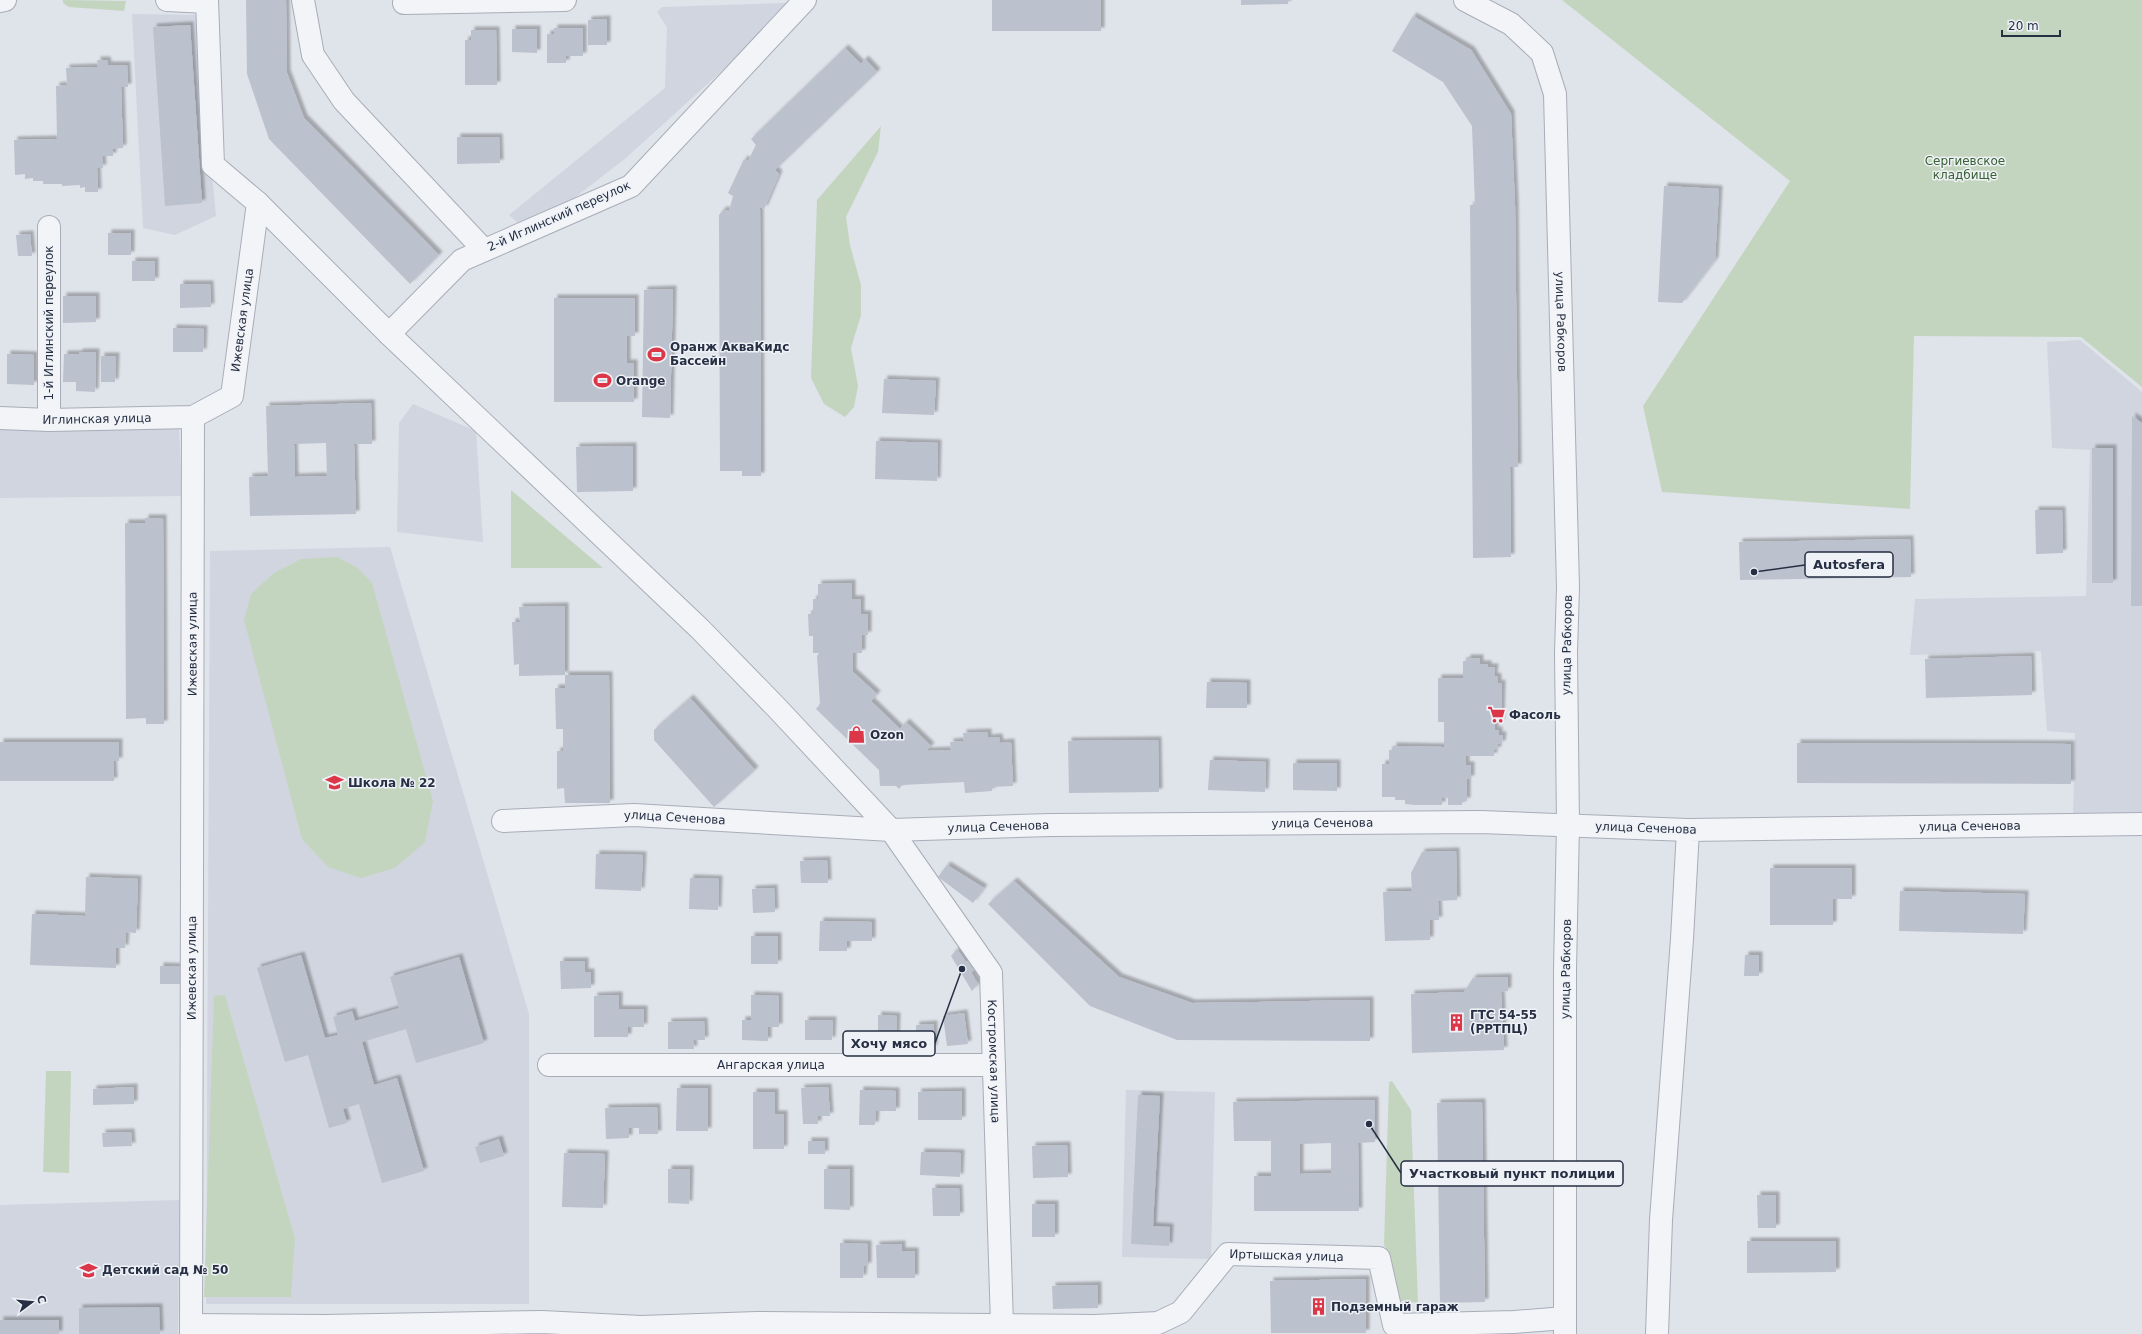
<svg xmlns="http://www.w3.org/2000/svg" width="2142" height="1334" font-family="'DejaVu Sans',sans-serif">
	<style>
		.built { fill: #d0d5df }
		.green { fill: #c4d5bf }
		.building { fill: #bbc1cd; fill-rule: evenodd; filter: url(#shadow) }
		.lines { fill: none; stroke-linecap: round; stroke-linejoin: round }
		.minor-casing { stroke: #a8adb8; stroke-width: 24 }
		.tertiary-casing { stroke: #a8adb8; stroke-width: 24 }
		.minor { stroke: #f2f4f8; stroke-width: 22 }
		.tertiary { stroke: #f2f4f8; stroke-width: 22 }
		.labels { text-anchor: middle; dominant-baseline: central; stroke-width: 3; stroke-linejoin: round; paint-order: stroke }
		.park-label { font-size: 12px; fill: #396032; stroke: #eef2f7 }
		.street-label { font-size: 12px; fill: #262f43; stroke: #eef2f7 }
		.poi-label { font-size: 12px; font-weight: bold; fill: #262f43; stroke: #eef2f7; text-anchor: start }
		.leader { fill: none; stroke: #262f43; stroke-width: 1.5 }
		.callout-dot { fill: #262f43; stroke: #eef2f7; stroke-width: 1.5 }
		.callout { fill: #eef2f7; stroke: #262f43; stroke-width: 1.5 }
		.callout-label { font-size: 13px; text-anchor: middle; font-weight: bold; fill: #262f43 }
	</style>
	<defs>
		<filter id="shadow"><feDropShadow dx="3.5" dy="-3.5" stdDeviation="1" flood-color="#0004"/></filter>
	</defs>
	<rect width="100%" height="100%" fill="#dfe3ea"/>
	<path class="built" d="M 788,3 L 780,18 L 626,158 L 565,205 L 524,228 L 509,215 L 665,88 L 667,27 L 657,12 L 662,7 Z
		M 132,14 L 197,15 L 216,216 L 175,235 L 143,228 Z
		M 2080,340 L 2142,392 L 2142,818 L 2073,819 L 2075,733 L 2047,731 L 2041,651 L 1910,655 L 1915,599 L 2086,596 L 2090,450 L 2052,448 L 2047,342 Z
		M 413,404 L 476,431 L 483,542 L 397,532 L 399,423 Z
		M 0,428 L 179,428 L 182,496 L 0,498 Z
		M 390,547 L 529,1014 L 529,1304 L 206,1304 L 210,551 Z
		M 1126,1090 L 1215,1092 L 1211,1259 L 1122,1257 Z
		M 180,1200 L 178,1334 L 0,1334 L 0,1205 Z"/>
	<path class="green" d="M 63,0 L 126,1 L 124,11 L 69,7 L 63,3 Z
		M 1562,0 L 2142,0 L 2142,387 L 2081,337 L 1914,336 L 1910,509 L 1662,492 L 1643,406 L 1790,181 Z
		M 881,126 L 878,152 L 846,217 L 850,245 L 861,285 L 861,315 L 851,348 L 858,386 L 854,407 L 845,417 L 824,404 L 811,378 L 817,200 Z
		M 511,490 L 603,568 L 511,568 Z
		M 337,557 L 358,568 L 372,583 L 433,801 L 425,842 L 395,868 L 361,878 L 328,867 L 302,839 L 244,620 L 251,594 L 274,573 L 301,559 Z
		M 225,995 L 295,1239 L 291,1297 L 204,1297 L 214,996 Z
		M 46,1071 L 71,1071 L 69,1173 L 43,1172 Z
		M 1392,1081 L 1411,1110 L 1418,1303 L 1395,1300 L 1390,1255 L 1384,1245 L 1389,1082 Z"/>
	<path class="building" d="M 246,0 L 286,0 L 287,73 L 304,118 L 439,255 L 410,284 L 269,139 L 247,74 Z
		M 992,0 L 1101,0 L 1101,31 L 992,31 Z
		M 1241,0 L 1288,0 L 1288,4 L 1241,5 Z
		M 1413,16 L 1471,50 L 1511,114 L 1515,205 L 1518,467 L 1510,467 L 1511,557 L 1473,558 L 1470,205 L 1475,205 L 1472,126 L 1443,82 L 1392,51 Z
		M 607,19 L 607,45 L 588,45 L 588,20 Z
		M 190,25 L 202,203 L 165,206 L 153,27 Z
		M 554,28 L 583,28 L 583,56 L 566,56 L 566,63 L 547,63 L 547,34 L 554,34 Z
		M 512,29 L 537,29 L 537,53 L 512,52 Z
		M 471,30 L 496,30 L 497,85 L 465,85 L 465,40 L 471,40 Z
		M 845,48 L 861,64 L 865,59 L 877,72 L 775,170 L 779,174 L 764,209 L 760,207 L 761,476 L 742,476 L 742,471 L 720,471 L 719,215 L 723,210 L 729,211 L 733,196 L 728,193 L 744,159 L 748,161 L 756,145 L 751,139 Z
		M 97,60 L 107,60 L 108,65 L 127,65 L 128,87 L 121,87 L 123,148 L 113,149 L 113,156 L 102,156 L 103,168 L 97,168 L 98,192 L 85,192 L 85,187 L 80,188 L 80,185 L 62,186 L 62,184 L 43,184 L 43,181 L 33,181 L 33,178 L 25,179 L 25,174 L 15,175 L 14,140 L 57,139 L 56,86 L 67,85 L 66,68 L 98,67 Z
		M 457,137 L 499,137 L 500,163 L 457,164 Z
		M 1664,186 L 1719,189 L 1715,260 L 1682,303 L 1658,302 Z
		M 108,233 L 131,233 L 131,255 L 108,255 Z
		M 30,234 L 32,256 L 18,256 L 16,235 Z
		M 132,261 L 155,261 L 155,281 L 132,281 Z
		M 180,284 L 210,284 L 211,307 L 180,308 Z
		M 673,289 L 670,418 L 642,417 L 644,290 Z
		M 63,296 L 96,296 L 96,322 L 63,323 Z
		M 554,298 L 635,298 L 635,336 L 627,336 L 627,363 L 634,363 L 634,402 L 554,402 Z
		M 173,328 L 204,329 L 203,352 L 173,352 Z
		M 79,352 L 96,352 L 95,392 L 76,391 L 76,382 L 63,382 L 64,354 L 79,354 Z
		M 7,354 L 34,355 L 34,385 L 7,384 Z
		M 101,356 L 116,356 L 115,382 L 101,382 Z
		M 884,379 L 936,381 L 934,415 L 882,413 Z
		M 371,403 L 372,444 L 354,444 L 356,514 L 250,516 L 249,477 L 268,476 L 266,406 ZM 326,443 L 327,476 L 295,477 L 294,444 Z
		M 2132,416 L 2142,423 L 2142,606 L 2131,606 Z
		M 876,441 L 938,443 L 937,481 L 875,479 Z
		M 633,446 L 633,491 L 577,492 L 576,447 Z
		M 2092,448 L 2113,448 L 2113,583 L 2092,583 Z
		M 2035,510 L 2062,510 L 2063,553 L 2036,554 Z
		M 145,518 L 163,518 L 164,724 L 146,724 L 146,718 L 126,719 L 125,523 L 145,523 Z
		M 1910,539 L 1911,577 L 1740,580 L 1739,542 Z
		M 852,583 L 852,599 L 861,599 L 861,614 L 868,614 L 868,635 L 862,635 L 862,653 L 853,653 L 853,672 L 877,694 L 871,701 L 900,729 L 906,722 L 931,746 L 926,751 L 951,750 L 950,742 L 964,741 L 963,733 L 988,732 L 988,738 L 999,737 L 1000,743 L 1011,742 L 1013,786 L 992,787 L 992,791 L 965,793 L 964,782 L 902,785 L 899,789 L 896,786 L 880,786 L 879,770 L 816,709 L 820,704 L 817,656 L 819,653 L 813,653 L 813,636 L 809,636 L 808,614 L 813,614 L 813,599 L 818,599 L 818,584 Z
		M 565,606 L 565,675 L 519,676 L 519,664 L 514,665 L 512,622 L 520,622 L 519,607 Z
		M 2031,656 L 2032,695 L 1926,698 L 1925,659 Z
		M 1467,658 L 1480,658 L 1480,664 L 1488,664 L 1488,667 L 1495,667 L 1494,676 L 1498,677 L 1498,684 L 1502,683 L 1501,722 L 1495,722 L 1495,730 L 1499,730 L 1499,735 L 1503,735 L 1502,744 L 1498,744 L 1498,750 L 1494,750 L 1494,756 L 1466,756 L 1466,765 L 1471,765 L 1471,779 L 1467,779 L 1467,801 L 1462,801 L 1462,805 L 1448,805 L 1448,798 L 1442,797 L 1442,805 L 1415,805 L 1405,804 L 1405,800 L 1395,800 L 1395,797 L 1382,797 L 1382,764 L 1389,764 L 1389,750 L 1393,750 L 1393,746 L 1444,747 L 1444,722 L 1438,722 L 1438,678 L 1463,678 L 1463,661 L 1467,661 Z
		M 565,675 L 609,675 L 610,803 L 565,803 L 564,788 L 557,789 L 557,751 L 563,751 L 563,729 L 556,729 L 555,688 L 565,688 Z
		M 1207,682 L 1247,683 L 1247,708 L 1206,708 Z
		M 690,698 L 755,770 L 714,807 L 654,740 L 654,730 Z
		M 1158,740 L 1159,792 L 1069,793 L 1068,741 Z
		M 0,742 L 119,742 L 119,761 L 113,761 L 114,781 L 0,781 Z
		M 1797,743 L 2071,744 L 2071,784 L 1797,783 Z
		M 1210,760 L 1266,762 L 1265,792 L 1208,790 Z
		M 1293,763 L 1337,763 L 1337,791 L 1293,790 Z
		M 1456,851 L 1457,900 L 1438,901 L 1439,920 L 1430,920 L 1430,940 L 1385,941 L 1383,892 L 1412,891 L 1411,873 L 1422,852 Z
		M 596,854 L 643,855 L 641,891 L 595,889 Z
		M 827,860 L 828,883 L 801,883 L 800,861 Z
		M 947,865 L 984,888 L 973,903 L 938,877 Z
		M 1770,868 L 1852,868 L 1852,899 L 1833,899 L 1833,925 L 1770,925 Z
		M 86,877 L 138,879 L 136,933 L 126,932 L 125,948 L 116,948 L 116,968 L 30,965 L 32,914 L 85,916 Z
		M 690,878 L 719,879 L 718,910 L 689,909 Z
		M 1014,881 L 1119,977 L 1192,1003 L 1370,1000 L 1370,1041 L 1177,1040 L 1090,1006 L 988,904 Z
		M 774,888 L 775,912 L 753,913 L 752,889 Z
		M 1900,891 L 2025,894 L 2023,934 L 1899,931 Z
		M 820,921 L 872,922 L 872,941 L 847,941 L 847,951 L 819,951 Z
		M 751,936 L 778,936 L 778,964 L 751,964 Z
		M 957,949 L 966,962 L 971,960 L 976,969 L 971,972 L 978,984 L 972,991 L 951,956 Z
		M 301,955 L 325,1038 L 338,1035 L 333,1017 L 352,1011 L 355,1021 L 399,1008 L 390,977 L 459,957 L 484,1043 L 416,1063 L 406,1029 L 362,1042 L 374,1085 L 397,1078 L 424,1171 L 382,1183 L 359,1104 L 343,1109 L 347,1123 L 329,1128 L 308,1055 L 285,1062 L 257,968 Z
		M 1745,955 L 1759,955 L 1759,976 L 1744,976 Z
		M 560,961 L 585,961 L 585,972 L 591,972 L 591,988 L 561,989 Z
		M 160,966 L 188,967 L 188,984 L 160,984 Z
		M 1508,977 L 1508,991 L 1501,992 L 1504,1050 L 1412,1053 L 1411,994 L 1464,992 L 1473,978 Z
		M 619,995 L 619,1009 L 644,1009 L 644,1027 L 628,1027 L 628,1037 L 594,1037 L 594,996 Z
		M 751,995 L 779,996 L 779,1027 L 768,1027 L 768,1041 L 742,1040 L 742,1020 L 751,1020 Z
		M 964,1013 L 968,1044 L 947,1046 L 943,1016 Z
		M 878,1015 L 897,1016 L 896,1043 L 878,1042 Z
		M 805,1020 L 833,1020 L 832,1040 L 805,1040 Z
		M 704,1021 L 705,1040 L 693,1040 L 694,1049 L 668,1049 L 668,1022 Z
		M 934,1024 L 934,1048 L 916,1049 L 916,1025 Z
		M 134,1087 L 134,1104 L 93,1105 L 93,1089 Z
		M 828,1087 L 830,1116 L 818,1116 L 818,1124 L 803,1124 L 801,1088 Z
		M 677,1088 L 708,1088 L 708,1131 L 676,1131 Z
		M 860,1090 L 896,1091 L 896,1111 L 876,1111 L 875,1125 L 859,1125 Z
		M 962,1091 L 962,1120 L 918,1120 L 918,1092 Z
		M 753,1092 L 775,1092 L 775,1114 L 784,1114 L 784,1149 L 753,1149 Z
		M 1138,1095 L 1160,1096 L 1153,1226 L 1170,1227 L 1169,1246 L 1131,1244 Z
		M 1375,1100 L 1375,1142 L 1358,1143 L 1359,1211 L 1254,1211 L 1254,1176 L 1271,1176 L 1271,1141 L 1234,1141 L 1233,1102 ZM 1331,1143 L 1331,1173 L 1300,1174 L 1300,1144 Z
		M 1482,1102 L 1485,1302 L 1440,1303 L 1437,1103 Z
		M 657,1107 L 658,1134 L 639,1134 L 639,1128 L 629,1128 L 629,1138 L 606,1139 L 605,1108 Z
		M 131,1132 L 132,1146 L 103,1147 L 102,1133 Z
		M 499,1139 L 504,1156 L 480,1163 L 475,1147 Z
		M 808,1141 L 825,1141 L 825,1154 L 808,1154 Z
		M 1067,1145 L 1068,1177 L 1033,1178 L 1032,1146 Z
		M 921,1152 L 961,1153 L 960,1177 L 920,1175 Z
		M 564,1153 L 605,1154 L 603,1208 L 562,1207 Z
		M 668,1169 L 690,1169 L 689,1204 L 668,1203 Z
		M 824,1169 L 850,1169 L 850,1210 L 824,1209 Z
		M 932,1188 L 959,1188 L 960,1216 L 933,1216 Z
		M 1757,1195 L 1776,1195 L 1776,1228 L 1758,1228 Z
		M 1032,1204 L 1055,1204 L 1055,1237 L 1032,1237 Z
		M 1747,1241 L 1836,1241 L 1836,1272 L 1747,1273 Z
		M 840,1243 L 868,1244 L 868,1266 L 864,1266 L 863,1278 L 840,1278 Z
		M 902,1244 L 902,1251 L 915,1251 L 915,1278 L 877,1278 L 876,1245 Z
		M 1366,1279 L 1366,1333 L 1271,1333 L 1270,1281 Z
		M 1098,1285 L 1098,1308 L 1053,1309 L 1052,1286 Z
		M 159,1307 L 160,1334 L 79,1334 L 79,1308 Z
		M 0,1320 L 59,1320 L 59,1334 L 0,1334 Z"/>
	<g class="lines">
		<defs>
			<g id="minor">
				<path d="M 167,0 L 207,2"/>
				<path d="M 303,0 L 313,55 L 344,101 L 484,250"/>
				<path id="s1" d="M 1465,0 L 1511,24 L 1542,53 L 1555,94 L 1568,587 L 1566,653 L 1568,824 L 1565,970 L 1565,1334"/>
				<path d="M 0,1 L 5,0"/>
				<path d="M 404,3 L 565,0"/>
				<path id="s2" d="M 258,203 L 389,334 L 700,629 L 776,707 L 891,830 L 991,973 L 1002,1325"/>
				<path d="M 49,227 L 49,420"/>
				<path d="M 389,334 L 462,260 L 631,186 L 805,0"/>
				<path id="s3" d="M 0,418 L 49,420 L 193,417 L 232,396 L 258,203 L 213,165 L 207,0"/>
				<path id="s4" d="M 503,821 L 634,815 L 891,830 L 1051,825 L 1481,822 L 1688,830"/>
				<path id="s5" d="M 549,1065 L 994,1065"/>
				<path id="s6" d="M 192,1325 L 324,1326 L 542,1322 L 641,1327 L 757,1323 L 1095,1326 L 1158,1323 L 1181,1312 L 1228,1254 L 1379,1258 L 1394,1325 L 1514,1322 L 1565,1318"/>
				<path id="s7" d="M 191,1334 L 193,417"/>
			</g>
			<g id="tertiary">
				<path id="s8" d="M 1657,1334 L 1661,1220 L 1682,939 L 1688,830 L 2142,824"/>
			</g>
		</defs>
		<use href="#minor" class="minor-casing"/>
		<use href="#tertiary" class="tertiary-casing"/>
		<use href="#minor" class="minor"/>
		<use href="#tertiary" class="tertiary"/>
	</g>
	<defs>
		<symbol id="stadium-bare" viewBox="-9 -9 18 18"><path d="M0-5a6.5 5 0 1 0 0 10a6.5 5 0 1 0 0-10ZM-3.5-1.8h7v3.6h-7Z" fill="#dc3649" stroke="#eef2f7" stroke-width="2.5" paint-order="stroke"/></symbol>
		<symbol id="supermarket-bare" viewBox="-9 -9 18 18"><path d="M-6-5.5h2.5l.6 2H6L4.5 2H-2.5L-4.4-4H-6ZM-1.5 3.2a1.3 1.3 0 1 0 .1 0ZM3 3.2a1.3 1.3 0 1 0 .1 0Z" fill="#dc3649" stroke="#eef2f7" stroke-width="2.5" paint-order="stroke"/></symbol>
		<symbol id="shop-bare" viewBox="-9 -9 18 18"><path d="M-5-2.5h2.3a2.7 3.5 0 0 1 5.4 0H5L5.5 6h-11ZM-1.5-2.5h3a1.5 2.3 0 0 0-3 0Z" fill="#dc3649" stroke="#eef2f7" stroke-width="2.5" paint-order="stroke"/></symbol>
		<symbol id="school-bare" viewBox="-9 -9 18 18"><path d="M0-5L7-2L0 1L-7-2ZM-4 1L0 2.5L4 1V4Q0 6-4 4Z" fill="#dc3649" stroke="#eef2f7" stroke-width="2.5" paint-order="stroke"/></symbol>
		<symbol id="building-bare" viewBox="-9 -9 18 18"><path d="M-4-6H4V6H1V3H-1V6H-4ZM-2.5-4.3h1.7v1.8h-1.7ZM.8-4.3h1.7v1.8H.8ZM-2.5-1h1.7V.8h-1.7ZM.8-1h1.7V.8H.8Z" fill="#dc3649" stroke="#eef2f7" stroke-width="2.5" paint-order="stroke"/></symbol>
	</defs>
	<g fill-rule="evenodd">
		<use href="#stadium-bare" x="644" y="342" width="25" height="25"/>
		<use href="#stadium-bare" x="590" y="368" width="25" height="25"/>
		<use href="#supermarket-bare" x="1484" y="702" width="25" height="25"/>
		<use href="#shop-bare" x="844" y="722" width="25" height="25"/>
		<use href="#school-bare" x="322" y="770" width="25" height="25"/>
		<use href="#building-bare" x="1444" y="1010" width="25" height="25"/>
		<use href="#school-bare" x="76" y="1258" width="25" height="25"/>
		<use href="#building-bare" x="1306" y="1294" width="25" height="25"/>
	</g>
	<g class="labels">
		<g class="park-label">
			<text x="1965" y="161">Сергиевское<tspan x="1965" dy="14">кладбище</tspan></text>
		</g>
		<g class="street-label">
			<text transform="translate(559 216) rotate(-24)">2-й Иглинский переулок</text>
			<text stroke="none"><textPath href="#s3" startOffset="314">Ижевская улица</textPath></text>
			<text stroke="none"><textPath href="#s1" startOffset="365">улица Рабкоров</textPath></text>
			<text transform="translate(49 323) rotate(-90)">1-й Иглинский переулок</text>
			<text stroke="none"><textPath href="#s3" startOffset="97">Иглинская улица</textPath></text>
			<text stroke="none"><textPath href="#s7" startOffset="690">Ижевская улица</textPath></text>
			<text transform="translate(1567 645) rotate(-89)">улица Рабкоров</text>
			<text stroke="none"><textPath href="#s4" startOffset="172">улица Сеченова</textPath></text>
			<text stroke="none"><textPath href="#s4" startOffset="820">улица Сеченова</textPath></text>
			<text stroke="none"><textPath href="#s4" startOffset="496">улица Сеченова</textPath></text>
			<text stroke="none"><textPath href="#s8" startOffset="787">улица Сеченова</textPath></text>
			<text transform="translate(1646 828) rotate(2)">улица Сеченова</text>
			<text stroke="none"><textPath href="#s7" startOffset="366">Ижевская улица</textPath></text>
			<text transform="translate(1566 969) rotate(-89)">улица Рабкоров</text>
			<text stroke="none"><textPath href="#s2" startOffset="1154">Костромская улица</textPath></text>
			<text stroke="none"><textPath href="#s5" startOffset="222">Ангарская улица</textPath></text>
			<text stroke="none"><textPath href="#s6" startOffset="1125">Иртышская улица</textPath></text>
		</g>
		<g class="poi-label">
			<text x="670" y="347">Оранж АкваКидс<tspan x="670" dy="14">Бассейн</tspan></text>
			<text x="616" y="381">Orange</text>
			<text x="1509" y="715">Фасоль</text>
			<text x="870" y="735">Ozon</text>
			<text x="348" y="783">Школа № 22</text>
			<text x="1470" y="1015">ГТС 54-55<tspan x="1470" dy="14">(РРТПЦ)</tspan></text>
			<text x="102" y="1270">Детский сад № 50</text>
			<text x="1331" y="1307">Подземный гараж</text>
		</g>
	</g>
	<path class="leader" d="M1754 572L1805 565M962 969L935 1043M1369 1124L1401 1173"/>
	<g class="callout-dot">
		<circle cx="1754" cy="572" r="4"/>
		<circle cx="962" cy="969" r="4"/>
		<circle cx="1369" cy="1124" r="4"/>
	</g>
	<g class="callout">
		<rect x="1805" y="552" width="88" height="25" rx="4"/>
		<rect x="843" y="1031" width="92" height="25" rx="4"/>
		<rect x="1401" y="1161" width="222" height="25" rx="4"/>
	</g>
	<g class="callout-label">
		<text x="1849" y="569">Autosfera</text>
		<text x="889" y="1048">Хочу мясо</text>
		<text x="1512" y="1178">Участковый пункт полиции</text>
	</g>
	<g transform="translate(32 1302) rotate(74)" stroke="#eef2f7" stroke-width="3" paint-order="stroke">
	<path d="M0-3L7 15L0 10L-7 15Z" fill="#262f43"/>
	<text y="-6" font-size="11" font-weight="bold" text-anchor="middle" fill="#262f43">С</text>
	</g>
	<path d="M2002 30v6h58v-6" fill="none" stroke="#262f43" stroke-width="2"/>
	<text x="2008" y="30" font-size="12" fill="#262f43" stroke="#eef2f7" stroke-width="3" paint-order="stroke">20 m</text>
</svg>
